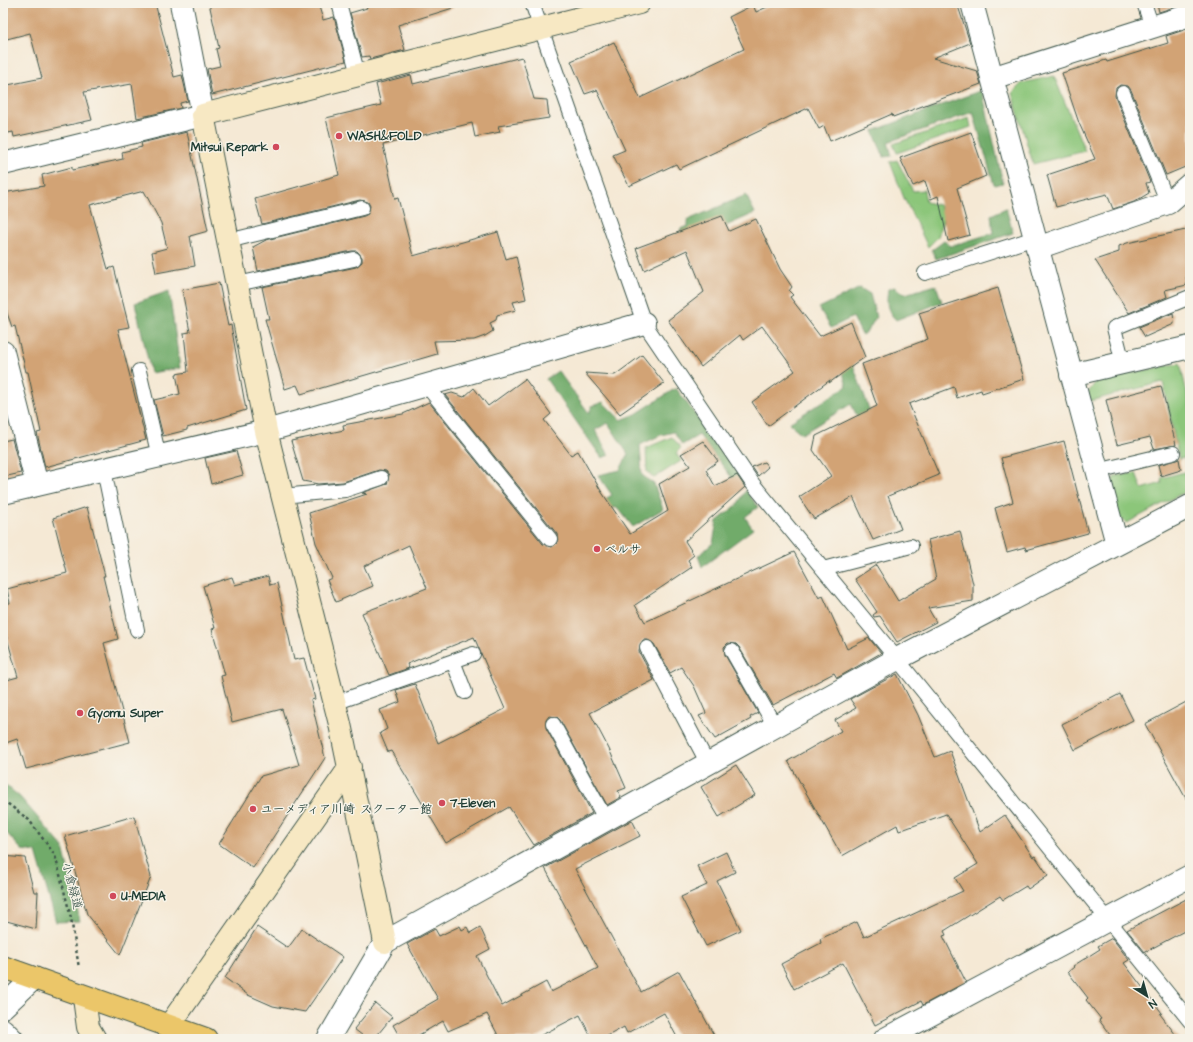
<svg xmlns="http://www.w3.org/2000/svg" width="1193" height="1042" font-family="'Architects Daughter','Klee One',sans-serif">
	<style>
		.green { fill: #8cc67a; stroke: #568257 }
		.forest { fill: #71ab6a; stroke: #48744f }
		.building { fill: #d2a375 }
		.lines { fill: none; stroke-linecap: round; stroke-linejoin: round }
		.lane-casing { stroke: #3f574c; stroke-width: 16 }
		.street-casing { stroke: #3f574c; stroke-width: 24 }
		.secondary-casing { stroke: #3f574c; stroke-width: 24 }
		.primary-casing { stroke: #3f574c; stroke-width: 24 }
		.path { stroke: #3f574c; stroke-width: 2.5; stroke-dasharray: 3 3; stroke-linecap: butt }
		.lane { stroke: #fff; stroke-width: 14 }
		.street { stroke: #fff; stroke-width: 22 }
		.secondary { stroke: #f7e8c3; stroke-width: 22 }
		.primary { stroke: #ebc669; stroke-width: 22 }
		.poi-dot { fill: #d1495b; stroke: #f7f3e8; stroke-width: 1.5 }
		.labels { text-anchor: middle; dominant-baseline: central; stroke-width: 3; stroke-linejoin: round; paint-order: stroke }
		.poi-label { font-size: 12px; font-weight: bold; fill: #1f3d34; stroke: #f7f3e8; text-anchor: start }
		.street-label { font-size: 12px; fill: #1f3d34; stroke: #f7f3e8 }
	</style>
	<rect width="100%" height="100%" fill="#f7f3e8"/>
	<filter id="ink" filterUnits="userSpaceOnUse"><feTurbulence type="fractalNoise" baseFrequency=".025" numOctaves="2"/><feDisplacementMap in="SourceGraphic" scale="8" xChannelSelector="R" yChannelSelector="G"/><feConvolveMatrix kernelMatrix="1 2 1 2 8 2 1 2 1" color-interpolation-filters="sRGB"/></filter>
	<filter id="wash" filterUnits="userSpaceOnUse"><feTurbulence type="fractalNoise" baseFrequency=".012" numOctaves="4" result="noise"/><feDisplacementMap in="SourceGraphic" scale="16" xChannelSelector="R" yChannelSelector="G"/><feGaussianBlur stdDeviation="0.9" result="paint"/><feColorMatrix in="noise" values="0 0 0 0 0 0 0 0 0 0 0 0 0 0 0 0 0 1.4 0 .05"/><feComposite in="paint" operator="in"/></filter>
	<g filter="url(#wash)">
		<rect width="100%" height="100%" fill="#f5e9d5"/>
		<path class="green" d="M 1054,76 L 1085,151 L 1033,164 L 1012,93 L 1022,83 Z
			M 969,118 L 971,127 L 897,153 L 893,144 Z
			M 897,160 L 913,191 L 924,190 L 926,202 L 939,205 L 944,216 L 938,237 L 928,247 L 904,198 L 890,162 Z
			M 1180,363 L 1190,406 L 1190,489 L 1127,523 L 1118,518 L 1110,487 L 1115,476 L 1136,473 L 1142,489 L 1162,483 L 1161,478 L 1188,471 L 1184,458 L 1179,459 L 1163,382 L 1090,401 L 1088,393 L 1097,380 Z
			M 672,437 L 681,448 L 676,453 L 681,461 L 654,478 L 647,472 L 646,448 Z"/>
		<path class="forest" d="M 982,90 L 1003,183 L 994,185 L 973,112 L 888,142 L 892,156 L 884,157 L 873,131 Z
			M 746,195 L 755,213 L 688,243 L 680,229 L 688,226 L 688,220 Z
			M 1006,208 L 1013,233 L 936,259 L 932,250 L 944,241 L 951,246 L 993,233 L 991,215 Z
			M 936,285 L 942,302 L 896,320 C 886,310 886,303 888,289 L 894,287 L 905,294 Z
			M 860,288 L 870,294 L 876,317 L 869,329 L 862,335 L 853,317 L 831,328 L 819,308 Z
			M 169,291 L 180,368 L 151,373 L 135,303 Z
			M 851,359 L 873,420 L 869,440 L 851,404 L 802,434 L 789,423 L 847,386 L 840,363 Z
			M 558,371 L 589,413 L 592,406 L 603,402 L 621,420 L 636,414 L 676,388 L 744,482 L 739,487 L 699,435 L 682,445 L 674,432 L 661,435 L 640,445 L 642,475 L 654,484 L 663,509 L 633,527 L 618,508 L 592,506 L 612,495 L 598,475 L 620,470 L 628,454 L 608,423 L 595,430 L 609,455 L 602,458 L 546,379 Z
			M 746,490 L 758,507 L 745,517 L 753,529 L 702,567 L 698,556 L 713,543 L 717,521 L 737,505 Z
			M 3,783 L 20,797 L 63,847 L 80,921 L 56,922 L 36,852 L 22,850 L 3,829 Z"/>
		<g id="blocks">
			<path class="building" d="M 3,3 L 155,3 L 174,77 L 182,75 L 188,101 L 180,103 L 181,108 L 137,118 L 132,84 L 84,92 L 92,120 L 14,137 L 13,132 L 3,134 L 3,86 L 42,78 L 30,33 L 3,40 Z
				M 209,3 L 318,3 L 323,20 L 334,17 L 346,61 L 212,95 L 207,69 L 220,66 L 216,49 L 219,48 Z
				M 365,3 L 452,3 L 453,8 L 398,25 L 405,50 L 370,59 L 369,56 L 362,57 L 350,13 L 367,8 Z
				M 776,3 L 957,3 L 970,43 L 933,58 L 977,71 L 981,84 L 893,117 L 892,114 L 830,141 L 824,126 L 819,129 L 808,108 L 679,169 L 676,164 L 629,186 L 613,155 L 625,150 L 597,90 L 585,94 L 571,61 L 614,42 L 640,98 L 744,49 L 729,17 L 753,5 L 756,12 Z
				M 1157,3 L 1187,3 L 1159,12 Z
				M 1190,28 L 1190,165 L 1166,175 L 1131,90 L 1128,86 L 1120,85 L 1116,88 L 1115,96 L 1150,182 L 1146,183 L 1149,193 L 1134,202 L 1113,209 L 1107,194 L 1056,207 L 1047,175 L 1095,159 L 1079,123 L 1062,73 L 1106,60 L 1107,62 L 1168,43 L 1166,36 Z
				M 522,57 L 534,99 L 547,100 L 549,118 L 498,126 L 500,132 L 475,137 L 472,123 L 383,145 L 395,199 L 398,198 L 413,256 L 498,232 L 506,259 L 516,256 L 526,299 L 513,302 L 516,310 L 497,315 L 496,320 L 490,323 L 493,331 L 485,336 L 474,340 L 434,341 L 437,354 L 301,394 L 297,385 L 285,389 L 265,319 L 269,319 L 262,287 L 356,267 L 362,262 L 362,257 L 357,251 L 352,251 L 258,271 L 253,247 L 266,240 L 364,216 L 368,214 L 370,206 L 368,202 L 360,200 L 262,224 L 255,199 L 339,175 L 326,118 L 381,105 L 376,84 L 411,75 L 413,84 Z
				M 187,132 L 208,231 L 190,236 L 195,266 L 156,273 L 152,252 L 167,248 L 161,223 L 144,191 L 90,205 L 108,269 L 114,267 L 129,327 L 118,329 L 146,440 L 45,467 L 37,433 L 41,432 L 28,372 L 26,372 L 15,326 L 12,327 L 7,313 L 3,286 L 3,193 L 44,186 L 42,175 L 72,167 L 72,170 L 123,159 L 122,152 L 142,147 L 141,143 Z
				M 971,132 L 986,176 L 957,188 L 970,235 L 948,241 L 938,196 L 931,199 L 925,181 L 913,186 L 900,158 Z
				M 722,216 L 729,231 L 756,219 L 780,269 L 792,287 L 789,291 L 793,295 L 790,297 L 820,336 L 851,322 L 865,357 L 829,383 L 830,380 L 768,426 L 752,402 L 795,371 L 762,326 L 743,340 L 740,335 L 701,367 L 668,320 L 704,292 L 687,250 L 644,270 L 636,248 Z
				M 1190,229 L 1190,276 L 1186,277 L 1187,285 L 1165,290 L 1167,297 L 1129,313 L 1095,260 L 1119,252 L 1119,246 L 1127,243 Z
				M 219,283 L 228,326 L 231,325 L 246,410 L 187,428 L 187,430 L 163,436 L 154,400 L 180,394 L 176,374 L 188,372 L 184,333 L 190,332 L 182,290 Z
				M 998,288 L 1024,379 L 982,393 L 981,390 L 957,398 L 954,387 L 909,404 L 939,475 L 888,496 L 901,529 L 873,540 L 853,497 L 814,519 L 799,497 L 831,476 L 813,450 L 816,436 L 877,406 L 862,364 L 928,339 L 919,313 Z
				M 1173,313 L 1174,324 L 1145,337 L 1139,327 Z
				M 642,355 L 664,383 L 620,414 L 585,373 L 615,375 Z
				M 525,379 L 551,414 L 544,420 L 571,455 L 578,451 L 601,491 L 630,534 L 668,511 L 659,484 L 690,466 L 681,454 L 703,441 L 718,461 L 706,470 L 715,486 L 737,475 L 745,487 L 685,541 L 694,555 L 688,560 L 692,567 L 635,605 L 645,622 L 794,552 L 819,598 L 823,596 L 847,649 L 869,638 L 881,653 L 837,678 L 834,673 L 773,705 L 739,647 L 736,644 L 728,643 L 724,647 L 725,655 L 758,713 L 750,717 L 751,719 L 715,739 L 699,716 L 706,713 L 694,686 L 681,667 L 670,673 L 654,644 L 648,640 L 643,640 L 640,644 L 639,652 L 654,680 L 590,713 L 609,749 L 626,788 L 618,791 L 621,797 L 607,805 L 560,720 L 557,717 L 549,716 L 546,720 L 546,728 L 592,813 L 534,845 L 509,807 L 446,843 L 391,751 L 388,752 L 380,733 L 387,729 L 380,710 L 400,702 L 396,690 L 415,684 L 438,743 L 505,709 L 474,637 L 407,664 L 409,668 L 389,675 L 362,613 L 427,588 L 409,545 L 364,566 L 373,586 L 336,602 L 327,580 L 332,578 L 316,543 L 309,513 L 367,494 L 362,493 L 387,484 L 389,475 L 386,471 L 379,470 L 343,482 L 318,484 L 303,481 L 291,441 L 344,430 L 343,425 L 403,414 L 429,402 L 543,544 L 552,547 L 558,542 L 557,534 L 445,395 L 452,393 L 464,397 L 474,388 L 488,406 Z
				M 1161,386 L 1176,445 L 1154,449 L 1150,437 L 1117,445 L 1106,400 Z
				M 12,439 L 21,473 L 3,477 L 3,441 Z
				M 1064,441 L 1088,533 L 1026,550 L 1025,547 L 1007,552 L 995,508 L 1013,502 L 1001,458 Z
				M 236,451 L 243,475 L 211,484 L 205,458 Z
				M 1179,459 L 1181,470 L 1161,476 L 1158,465 Z
				M 764,462 L 768,467 L 758,476 L 752,467 Z
				M 87,507 L 105,576 L 103,576 L 118,639 L 104,643 L 130,742 L 26,769 L 17,739 L 3,744 L 3,681 L 18,677 L 3,624 L 3,604 L 10,603 L 7,589 L 67,573 L 53,518 Z
				M 960,531 L 973,584 L 973,601 L 928,608 L 936,622 L 897,642 L 880,616 L 874,617 L 873,615 L 877,612 L 855,579 L 876,565 L 898,601 L 936,579 L 928,540 Z
				M 268,576 L 270,585 L 277,583 L 294,660 L 304,658 L 315,699 L 311,700 L 325,758 L 253,868 L 219,844 L 261,776 L 299,765 L 282,709 L 232,722 L 221,676 L 225,675 L 212,629 L 215,628 L 203,586 L 232,577 L 235,585 Z
				M 897,674 L 918,715 L 935,757 L 950,751 L 980,832 L 1005,815 L 1033,857 L 1035,856 L 1048,875 L 1028,889 L 1026,886 L 1003,900 L 1000,896 L 944,931 L 946,935 L 943,936 L 966,982 L 923,1005 L 921,1001 L 875,1025 L 843,963 L 794,989 L 781,964 L 821,943 L 820,939 L 857,922 L 864,937 L 963,891 L 955,878 L 978,864 L 946,814 L 899,831 L 897,825 L 842,856 L 788,761 L 841,731 L 835,720 L 856,708 L 850,699 Z
				M 1120,694 L 1133,720 L 1075,750 L 1062,724 Z
				M 1190,700 L 1190,806 L 1145,724 Z
				M 736,765 L 755,795 L 719,817 L 701,787 Z
				M 134,816 L 151,877 L 120,955 L 87,914 L 65,836 Z
				M 632,820 L 640,836 L 575,869 L 641,992 L 679,971 L 716,1039 L 678,1039 L 664,1013 L 627,1033 L 624,1027 L 602,1039 L 592,1039 L 580,1015 L 534,1039 L 500,1039 L 487,1014 L 448,1031 L 443,1021 L 412,1039 L 401,1039 L 393,1025 L 438,999 L 407,944 L 435,929 L 439,936 L 460,926 L 462,930 L 467,927 L 470,933 L 480,927 L 490,949 L 477,956 L 502,1006 L 546,982 L 551,992 L 598,968 L 545,868 Z
				M 726,852 L 735,872 L 717,881 L 741,930 L 706,946 L 681,897 L 707,885 L 697,866 Z
				M 3,856 L 25,858 L 34,892 L 38,892 L 36,929 L 3,920 Z
				M 1190,897 L 1190,928 L 1145,952 L 1127,930 Z
				M 257,927 L 288,948 L 302,929 L 343,957 L 305,1012 L 273,1006 L 248,995 L 225,978 Z
				M 1112,938 L 1129,960 L 1124,963 L 1162,1013 L 1160,1014 L 1179,1039 L 1113,1039 L 1099,1020 L 1101,1019 L 1086,1000 L 1088,998 L 1068,972 L 1074,967 L 1073,966 L 1100,949 L 1098,946 Z
				M 375,1003 L 392,1017 L 374,1039 L 367,1039 L 354,1029 Z"/>
		</g>
	</g>
	<g filter="url(#ink)">
		<use href="#blocks" fill-opacity="0" stroke="#3f574c" stroke-width="1"/>
		<g class="lines">
			<defs>
				<path id="lane" d="M 339,3 L 358,75
					M 532,3 L 644,323 L 753,484 L 897,659 L 1190,1021
					M 1144,3 L 1152,27
					M 1123,93 L 1168,203
					M 228,241 L 362,208
					M 925,273 L 1035,238
					M 237,284 L 354,259
					M 1123,363 L 1114,328 L 1190,297
					M 139,371 L 159,457
					M 427,386 L 550,539
					M 104,470 L 137,630
					M 1097,471 L 1173,453
					M 282,496 L 345,490 L 381,478
					M 823,569 L 911,546
					M 647,648 L 708,764
					M 732,651 L 775,726
					M 453,661 L 465,692
					M 335,703 L 473,654
					M 553,724 L 606,820"/>
				<path id="street" d="M 972,3 L 1117,544
					M 992,78 L 1190,15
					M 3,164 L 203,115 L 181,3
					M 1037,248 L 1168,203 L 1190,184
					M 3,352 L 37,485
					M 1071,375 L 1190,347
					M 3,493 L 266,431 L 644,323
					M 3,1007 L 34,978
					M 3,1030 L 12,1039
					M 328,1039 L 385,942 L 897,659 L 1190,506
					M 885,1039 L 1190,876"/>
				<path id="secondary" d="M 385,942 L 340,724 L 266,431 L 203,115 L 639,3
					M 84,998 L 88,1027 L 95,1039
					M 169,1026 L 350,767"/>
				<path id="primary" d="M 3,967 L 206,1039"/>
			</defs>
			<use href="#lane" class="lane-casing"/>
			<use href="#street" class="street-casing"/>
			<use href="#secondary" class="secondary-casing"/>
			<use href="#primary" class="primary-casing"/>
			<path class="path" d="M 3,800 L 29,820 L 55,855 L 71,918 L 79,968"/>
			<use href="#lane" class="lane"/>
			<use href="#street" class="street"/>
			<use href="#secondary" class="secondary"/>
			<use href="#primary" class="primary"/>
		</g>
	</g>
	<g class="poi-dot">
		<circle cx="339" cy="136" r="4"/>
		<circle cx="276" cy="147" r="4"/>
		<circle cx="597" cy="549" r="4"/>
		<circle cx="80" cy="713" r="4"/>
		<circle cx="442" cy="803" r="4"/>
		<circle cx="253" cy="809" r="4"/>
		<circle cx="113" cy="896" r="4"/>
	</g>
	<g class="labels">
		<g class="poi-label">
			<text x="347" y="136">WASH&amp;FOLD</text>
			<text x="268" y="147" text-anchor="end">Mitsui Repark</text>
			<text x="605" y="549">ベルサ</text>
			<text x="88" y="713">Gyomu Super</text>
			<text x="450" y="803">7-Eleven</text>
			<text x="261" y="809">ユーメディア川崎 スクーター館</text>
			<text x="121" y="896">U-MEDIA</text>
		</g>
		<g class="street-label">
			<text transform="translate(72 886) rotate(76)">小倉緑道</text>
		</g>
	</g>
	<rect width="1193" height="1042" fill="none" stroke="#f7f3e8" stroke-width="16"/>
	<g transform="translate(1147 996) rotate(143)" stroke="#f7f3e8" stroke-width="3" paint-order="stroke">
	<path d="M0-3L7 15L0 10L-7 15Z" fill="#1f3d34"/>
	<text y="-6" font-size="11" font-weight="bold" text-anchor="middle" fill="#1f3d34">N</text>
	</g>
</svg>
